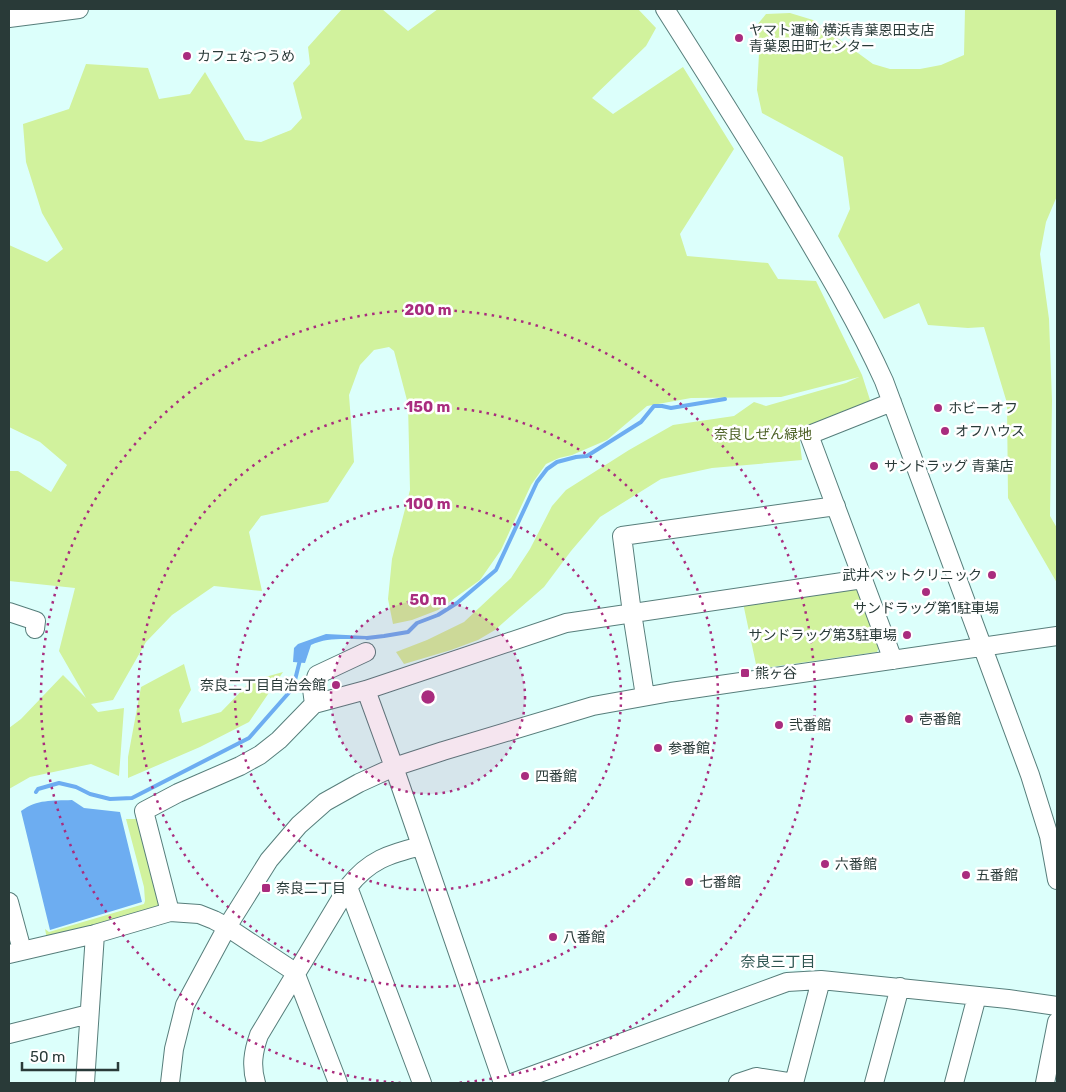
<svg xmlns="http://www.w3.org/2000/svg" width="1066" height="1092" font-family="Rubik,'Noto Sans JP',sans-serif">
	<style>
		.green { fill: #d1f29d }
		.water { fill: #6dadf1 }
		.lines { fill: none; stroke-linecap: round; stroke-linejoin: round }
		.stream { stroke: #6dadf1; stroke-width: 4 }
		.minor-casing { stroke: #577e7b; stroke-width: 20 }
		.minor { stroke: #fff; stroke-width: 18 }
		.ring { fill: none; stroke: #a92c7e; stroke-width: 2.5; stroke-dasharray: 2.5 5 }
		.poi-dot { fill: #a92c7e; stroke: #fff; stroke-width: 2 }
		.labels { text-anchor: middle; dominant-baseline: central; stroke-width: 5; stroke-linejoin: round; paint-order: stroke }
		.poi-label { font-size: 14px; fill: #293a38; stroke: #fff; text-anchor: start }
		.park-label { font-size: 14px; fill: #4a5f22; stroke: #fff }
		.neighbourhood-label { font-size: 15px; fill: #2d5450; stroke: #fff }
		.centre { fill: #a92c7e; stroke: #fff; stroke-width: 2.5 }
		.ring-label { font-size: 15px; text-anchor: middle; font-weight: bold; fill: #a92c7e; stroke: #fff; stroke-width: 5; stroke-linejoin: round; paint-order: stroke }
	</style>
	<rect width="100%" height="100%" fill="#dcfffb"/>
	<path class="green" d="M 342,9 L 382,9 L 408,31 L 438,9 L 638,9 L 656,28 L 646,46 L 592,98 L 613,114 L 683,67 L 734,149 L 680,234 L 687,256 L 768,263 L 778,279 L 816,281 L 862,375 L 871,403 L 818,423 L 799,435 L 802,460 L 712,468 L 661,479 L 600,517 L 571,551 L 544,587 L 495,630 L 478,640 L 451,650 L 404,664 L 396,652 L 427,640 L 464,622 L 511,578 L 530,549 L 552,506 L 566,490 L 629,450 L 673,425 L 734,416 L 754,402 L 766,406 L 846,383 L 859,377 L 781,397 L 691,398 L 647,406 L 607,440 L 572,455 L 559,458 L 546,464 L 531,485 L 501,550 L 480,580 L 438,610 L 412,620 L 393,624 L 388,599 L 392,559 L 410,490 L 408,404 L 394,351 L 389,347 L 374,350 L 360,365 L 349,395 L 354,462 L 328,502 L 261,516 L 249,532 L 262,591 L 214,586 L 172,615 L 146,642 L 113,700 L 91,704 L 98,712 L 124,708 L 119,776 L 91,764 L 30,777 L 9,789 L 9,728 L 21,719 L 63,675 L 86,698 L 59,651 L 75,588 L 9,581 L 9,471 L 18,471 L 51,492 L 67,465 L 40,442 L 9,427 L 9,245 L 47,262 L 63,249 L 42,213 L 26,162 L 23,124 L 69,109 L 86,64 L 148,68 L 159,99 L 190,94 L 205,72 L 245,140 L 261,142 L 291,130 L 302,118 L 293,83 L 310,64 L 308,47 Z
		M 965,9 L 1057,9 L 1057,196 L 1046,222 L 1040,254 L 1049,319 L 1052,401 L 1050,516 L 1057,528 L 1057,583 L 1008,498 L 1007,403 L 984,327 L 968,328 L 928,325 L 919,303 L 884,319 L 838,236 L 850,209 L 843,157 L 762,113 L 757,90 L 759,54 L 757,25 L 766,14 L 790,13 L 813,20 L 873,64 L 890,69 L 920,69 L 941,65 L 964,55 Z
		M 860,586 L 880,645 L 877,652 L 757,669 L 743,603 Z
		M 184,664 L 191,690 L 179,710 L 182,723 L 221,712 L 251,681 L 283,672 L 249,722 L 200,747 L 128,778 L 128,757 L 141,687 Z
		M 126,819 L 138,819 L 159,906 L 151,911 L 47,939 L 45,929 L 49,932 L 144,904 L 145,901 L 144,887 Z"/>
	<path class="water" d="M 326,634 L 366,636 L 370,636 L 370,639 C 351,640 329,636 311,645 L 305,663 L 293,662 L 294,648 L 298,644 Z
		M 72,800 L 84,808 L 120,812 L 142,902 L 50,930 L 21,811 C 38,799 51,801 72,800 Z"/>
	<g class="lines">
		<path class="stream" d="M 367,638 L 384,636 L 408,632 L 417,623 L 438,615 L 457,603 L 496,570 L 537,482 L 547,469 L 557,462 L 576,457 L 587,456 L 641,422 L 654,406 L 662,406 L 671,408 L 725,399
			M 36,792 L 38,789 L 59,783 L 76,787 L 90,794 L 110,799 L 132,798 L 249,738 L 293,688 L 300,660"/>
		<defs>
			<path id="minor" d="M 665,9 C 707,75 749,141 789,208 C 823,265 857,321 884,381 L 1030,775 L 1049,836 L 1057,880
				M 9,18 L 79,9
				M 892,402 L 809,435 L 893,660
				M 9,612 L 36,621 L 35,629
				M 366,690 L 394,767 L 503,1083
				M 645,696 L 632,613 L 622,536 L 836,506
				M 314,704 L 312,689 L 317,675 L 366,652
				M 348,887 L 422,1083
				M 9,902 L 22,950
				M 170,912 L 144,811 L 178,793 L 240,766 L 260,755 L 279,740 L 314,704 L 366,690 L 566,623 L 863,579
				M 9,954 L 95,934 L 170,912 L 199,914 L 214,920 L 227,927 L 295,972 L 338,1083
				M 9,1034 L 89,1014
				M 85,1083 L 95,934
				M 170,1083 L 174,1049 L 185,1005 L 227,927 L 269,860 L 299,825 L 325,802 L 359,783 L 394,767 L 443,751 L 593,706 L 671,692 L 1057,636
				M 256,1083 C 251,1066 253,1052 259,1035 L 348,887 C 369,860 389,854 421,846
				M 512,1083 L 787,982 L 821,980 L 1008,999 L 1057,1006
				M 738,1083 L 756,1077 L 794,1083
				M 794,1083 L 821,980
				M 874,1083 L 900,987
				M 954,1083 L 977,996
				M 1045,1083 L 1057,1022"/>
		</defs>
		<use href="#minor" class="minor-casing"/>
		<use href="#minor" class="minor"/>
	</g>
	<circle cx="428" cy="697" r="97" fill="#a92c7e" fill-opacity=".12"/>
	<g class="ring">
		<circle cx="428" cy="697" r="97"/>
		<circle cx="428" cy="697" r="193"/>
		<circle cx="428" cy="697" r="290"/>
		<path d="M401 1083A387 387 0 1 1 455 1083"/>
	</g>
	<g class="poi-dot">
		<circle cx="739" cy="38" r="5"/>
		<circle cx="187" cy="56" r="5"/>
		<circle cx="938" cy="408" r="5"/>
		<circle cx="945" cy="431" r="5"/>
		<circle cx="874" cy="466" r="5"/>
		<circle cx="992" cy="575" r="5"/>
		<circle cx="926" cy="592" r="5"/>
		<circle cx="907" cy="635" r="5"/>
		<rect x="740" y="668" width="10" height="10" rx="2.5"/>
		<circle cx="336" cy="685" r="5"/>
		<circle cx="909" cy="719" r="5"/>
		<circle cx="779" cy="725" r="5"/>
		<circle cx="658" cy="748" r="5"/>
		<circle cx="525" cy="776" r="5"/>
		<circle cx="825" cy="864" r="5"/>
		<circle cx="966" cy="875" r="5"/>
		<circle cx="689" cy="882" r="5"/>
		<rect x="261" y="883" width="10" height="10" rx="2.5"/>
		<circle cx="553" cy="937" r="5"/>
	</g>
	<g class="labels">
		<g class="poi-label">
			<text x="749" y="30">ヤマト運輸 横浜青葉恩田支店<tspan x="749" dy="16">青葉恩田町センター</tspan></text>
			<text x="197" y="56">カフェなつうめ</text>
			<text x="948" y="408">ホビーオフ</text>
			<text x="955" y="431">オフハウス</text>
			<text x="884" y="466">サンドラッグ 青葉店</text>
			<text x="982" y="575" text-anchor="end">武井ペットクリニック</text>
			<text x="926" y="608" text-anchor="middle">サンドラッグ第1駐車場</text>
			<text x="897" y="635" text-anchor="end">サンドラッグ第3駐車場</text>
			<text x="755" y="673">熊ヶ谷</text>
			<text x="326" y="685" text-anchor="end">奈良二丁目自治会館</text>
			<text x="919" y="719">壱番館</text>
			<text x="789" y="725">弐番館</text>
			<text x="668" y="748">参番館</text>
			<text x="535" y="776">四番館</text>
			<text x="835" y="864">六番館</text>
			<text x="976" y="875">五番館</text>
			<text x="699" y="882">七番館</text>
			<text x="276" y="888">奈良二丁目</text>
			<text x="563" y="937">八番館</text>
		</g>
		<g class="park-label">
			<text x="763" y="434">奈良しぜん緑地</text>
		</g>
		<g class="neighbourhood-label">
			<text x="778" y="962">奈良三丁目</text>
		</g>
	</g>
	<circle cx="428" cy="697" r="8" class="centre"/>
	<g class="ring-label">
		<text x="428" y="315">200 m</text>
		<text x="428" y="412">150 m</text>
		<text x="428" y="509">100 m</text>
		<text x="428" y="605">50 m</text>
	</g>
	<rect width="1066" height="1092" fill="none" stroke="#293a38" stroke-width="20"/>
	<path d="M22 1062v8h96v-8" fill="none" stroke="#293a38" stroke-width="2.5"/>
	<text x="30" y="1062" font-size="15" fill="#293a38" stroke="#ffffff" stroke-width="4" paint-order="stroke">50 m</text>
</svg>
